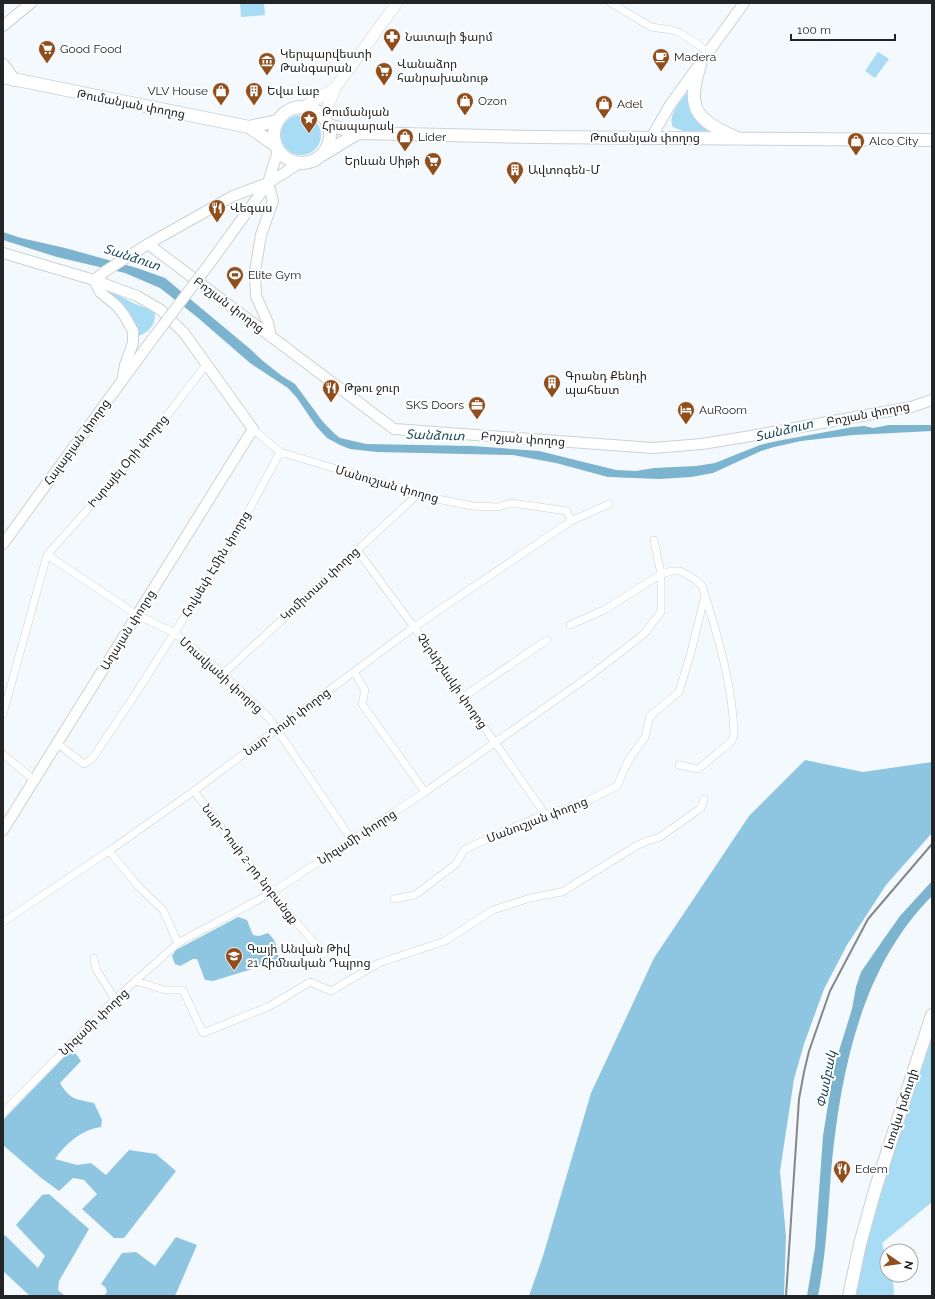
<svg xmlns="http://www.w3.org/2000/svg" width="935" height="1299" font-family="Raleway,'Noto Sans Armenian',sans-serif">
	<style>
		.green { fill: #a8dbf4 }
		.forest { fill: #8ec6e1 }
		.water { fill: #7cb3ce }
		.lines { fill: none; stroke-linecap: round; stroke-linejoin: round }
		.street-casing { stroke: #ccd1d4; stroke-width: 8 }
		.secondary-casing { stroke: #ccd1d4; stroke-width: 12 }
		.primary-casing { stroke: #ccd1d4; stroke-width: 12 }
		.highway-casing { stroke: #ccd1d4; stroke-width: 14 }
		.street { stroke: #fff; stroke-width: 7 }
		.secondary { stroke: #fff; stroke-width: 10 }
		.primary { stroke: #fff; stroke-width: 11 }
		.highway { stroke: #fff; stroke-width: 12 }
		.rail { stroke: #84888a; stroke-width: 2 }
		.secondary-bridge-casing { stroke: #ccd1d4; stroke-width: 12; stroke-linecap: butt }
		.secondary-bridge { stroke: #fff; stroke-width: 10 }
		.labels { text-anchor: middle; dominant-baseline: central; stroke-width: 4; stroke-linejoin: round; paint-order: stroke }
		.poi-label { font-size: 12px; fill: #222425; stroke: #fff; text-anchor: start }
		.street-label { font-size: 12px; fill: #222425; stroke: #fff }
		.water-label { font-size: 13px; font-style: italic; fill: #19475b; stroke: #fff }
	</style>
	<rect width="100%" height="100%" fill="#f3f9fc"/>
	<path class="green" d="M 240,3 L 264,3 L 265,15 L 241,17 Z
		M 878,52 L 889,59 L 875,78 L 865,71 Z
		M 692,86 L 691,94 L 717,131 L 683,131 L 673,127 C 666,114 685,97 692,86 Z
		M281 135a20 20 0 1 1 40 0a20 20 0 1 1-40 0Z
		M 112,292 L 135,304 L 154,311 C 158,323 148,333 138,336 L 108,294 Z
		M 932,1029 L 932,1202 L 882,1243 L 887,1264 L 887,1275 L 891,1275 L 893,1279 L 894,1296 L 853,1296 L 862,1247 Z"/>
	<path class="forest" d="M 805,760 L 863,772 L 932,762 L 932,833 L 886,885 L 847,945 L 824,989 L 804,1044 L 794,1079 L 780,1171 L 786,1236 L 784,1296 L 529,1296 L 543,1256 L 591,1093 L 654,958 L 749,816 Z
		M 238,917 L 247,920 L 253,935 L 259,936 L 268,933 C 276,940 279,950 278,961 L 213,981 L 205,980 L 197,959 L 193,959 L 180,966 L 175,964 L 172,956 L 176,950 Z
		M 68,1053 L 76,1054 L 81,1061 L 60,1083 C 70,1100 76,1099 94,1103 L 102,1120 L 101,1127 C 81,1130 66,1143 55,1159 L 77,1165 L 91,1163 L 106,1175 L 129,1150 L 156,1154 L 176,1171 L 124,1238 L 114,1238 L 82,1209 L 97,1194 L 84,1180 L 73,1178 L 59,1191 L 40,1177 L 3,1145 L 3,1120 Z
		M 49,1194 L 89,1229 L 59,1281 L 58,1290 L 65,1296 L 30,1296 L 3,1271 L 3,1238 L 5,1235 L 38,1268 L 45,1256 L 16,1225 L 42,1195 Z
		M 176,1237 L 197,1245 L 175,1296 L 104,1296 L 107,1292 L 106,1288 L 101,1284 L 122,1253 L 136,1252 L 155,1266 Z"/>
	<path class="water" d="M 3,232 L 21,238 L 65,248 L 137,268 L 165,278 L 249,348 L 263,361 L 282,376 L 295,384 L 323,422 L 335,434 L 340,438 L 366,444 L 473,446 L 539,451 L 616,470 L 636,471 L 654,468 L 696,466 L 715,463 L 760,445 L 777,441 L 853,427 L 864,426 L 873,428 L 889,425 L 932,425 L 932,431 L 853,435 L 801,441 L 774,447 L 761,451 L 713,473 L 691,477 L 660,479 L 608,477 L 556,463 L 513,455 L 377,452 L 350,449 L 340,445 L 327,438 L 316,426 L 297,398 L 288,388 L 250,363 L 197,317 L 160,288 L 125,273 L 57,257 L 3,240 Z
		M 932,881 L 932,896 C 860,968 840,1075 831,1172 C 828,1214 826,1255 818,1296 L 807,1296 L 815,1248 L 823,1136 L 834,1067 L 852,1009 L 856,987 L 861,972 L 883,940 L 900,916 Z"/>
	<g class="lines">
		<defs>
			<path id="street" d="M 611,3 L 651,27 L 672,30 L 680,33 L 709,52
				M 253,429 L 280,452 L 400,488 L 417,495 L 472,506 L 498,507 L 512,503 L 567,511 L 571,521
				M 357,550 L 414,627 L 545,814
				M 47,555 L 137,615 L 175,633 L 223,674 L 269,718 L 352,840
				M 354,672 L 365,690 L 362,704 L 425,792
				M 223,674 L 417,495
				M 463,697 L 547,640
				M 3,714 L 47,555 L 138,453 L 206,365
				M 58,744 L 84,764 L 89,761 L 94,756 L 131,701 L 232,542 L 280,452
				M 3,754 L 35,781
				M 679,765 L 698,769 L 732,741 L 734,735 C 733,688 719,640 705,595
				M 194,791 L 271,893 L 324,954
				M 109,851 L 139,887 L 163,910 L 178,943
				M 394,899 L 415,895 L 456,864 L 464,850 L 502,832 L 545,814 L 579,805 L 617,786 L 628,761 L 645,737 L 650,716 L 679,692 L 691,652 L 705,595 L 702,586 L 696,580 L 680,571 L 672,571 L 661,574 L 606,609 L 570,625
				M 3,922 L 109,851 L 194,791 L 414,627 L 571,521 L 609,504
				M 94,958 L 96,969 L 115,999
				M 136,981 L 165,990 L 183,990 L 203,1033 L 270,1006 L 310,982 L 331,991 L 379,963 L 445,941 L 493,910 L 530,898 L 562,892 L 636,846 L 647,841 L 660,837 L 701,808 L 704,799
				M 3,1113 L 115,999 L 178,943 L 271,893 L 425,792 L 591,675 L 644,634 L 661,612 L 661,574 L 654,540"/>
			<path id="secondary" d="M 3,26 L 31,3
				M 651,138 L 670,105 L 744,3
				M 268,183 L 273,201 L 261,235 L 255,271 L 256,296 L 268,323 L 271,337
				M 148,244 L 394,429 L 653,448 L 702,444 L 745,437 L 911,407 L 932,400
				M 3,253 L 94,280 L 137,296 L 161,310 L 184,333 L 253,429 L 3,830
				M 210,263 L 268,183 L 278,151
				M 94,280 L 107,270 L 148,244 L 233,196 L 268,183 L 300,163
				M 94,280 L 100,292 L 117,306 L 124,315 L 133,331 L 133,343 L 125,365 L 123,376
				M 3,544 L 151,341"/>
			<path id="primary" d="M 304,107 L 335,88
				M 324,118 L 335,88 L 397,3"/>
			<path id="highway" d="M 3,65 L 14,80
				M 700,65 C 686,107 695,120 735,137
				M 3,77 L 249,127 L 275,145
				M274 135a28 28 0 1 1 56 0a28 28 0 1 1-56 0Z
				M 328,125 L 358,133 L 535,137 L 932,140
				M 249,127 L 277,121
				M 322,155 L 358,133
				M 849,1296 L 860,1244 L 875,1190 L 932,1015"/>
		</defs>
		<use href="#street" class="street-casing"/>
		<use href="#secondary" class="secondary-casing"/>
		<use href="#primary" class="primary-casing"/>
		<use href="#highway" class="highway-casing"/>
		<use href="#street" class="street"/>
		<use href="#secondary" class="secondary"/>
		<use href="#primary" class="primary"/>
		<use href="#highway" class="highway"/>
		<path class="rail" d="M 786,1296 L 799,1099 L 804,1072 L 809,1051 L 830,991 L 868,919 L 932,844"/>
		<defs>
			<path id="secondary-bridge" d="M 151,341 L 210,263"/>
		</defs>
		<use href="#secondary-bridge" class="secondary-bridge-casing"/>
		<use href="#secondary-bridge" class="secondary-bridge"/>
	</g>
	<defs>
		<symbol id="pharmacy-pin" viewBox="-11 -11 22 30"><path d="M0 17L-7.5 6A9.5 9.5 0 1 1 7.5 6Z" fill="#904e1c" stroke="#fff"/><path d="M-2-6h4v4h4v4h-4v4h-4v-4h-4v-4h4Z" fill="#fff"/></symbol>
		<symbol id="supermarket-pin" viewBox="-11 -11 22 30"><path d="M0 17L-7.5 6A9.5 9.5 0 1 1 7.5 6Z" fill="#904e1c" stroke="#fff"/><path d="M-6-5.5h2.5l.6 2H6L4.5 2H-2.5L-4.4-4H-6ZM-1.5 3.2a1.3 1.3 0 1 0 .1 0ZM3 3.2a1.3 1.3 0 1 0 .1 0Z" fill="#fff"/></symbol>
		<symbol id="cafe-pin" viewBox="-11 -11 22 30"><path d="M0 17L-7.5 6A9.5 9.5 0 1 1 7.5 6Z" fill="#904e1c" stroke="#fff"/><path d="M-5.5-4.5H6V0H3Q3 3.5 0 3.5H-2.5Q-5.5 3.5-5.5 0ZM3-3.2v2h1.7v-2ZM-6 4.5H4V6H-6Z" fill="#fff"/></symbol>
		<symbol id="museum-pin" viewBox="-11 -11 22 30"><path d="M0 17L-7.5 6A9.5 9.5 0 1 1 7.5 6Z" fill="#904e1c" stroke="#fff"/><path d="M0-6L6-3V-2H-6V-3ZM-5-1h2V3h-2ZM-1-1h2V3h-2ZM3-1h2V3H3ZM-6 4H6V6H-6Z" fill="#fff"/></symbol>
		<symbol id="shop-pin" viewBox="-11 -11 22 30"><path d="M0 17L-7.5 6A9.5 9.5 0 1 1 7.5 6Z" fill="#904e1c" stroke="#fff"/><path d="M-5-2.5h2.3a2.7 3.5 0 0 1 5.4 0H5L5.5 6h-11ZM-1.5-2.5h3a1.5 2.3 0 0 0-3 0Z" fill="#fff"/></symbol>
		<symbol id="building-pin" viewBox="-11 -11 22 30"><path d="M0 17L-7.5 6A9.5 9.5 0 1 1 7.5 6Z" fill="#904e1c" stroke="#fff"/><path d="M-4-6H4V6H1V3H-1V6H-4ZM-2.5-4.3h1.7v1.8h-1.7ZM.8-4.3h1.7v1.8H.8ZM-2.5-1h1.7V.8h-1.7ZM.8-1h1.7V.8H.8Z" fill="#fff"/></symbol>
		<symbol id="sight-pin" viewBox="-11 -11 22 30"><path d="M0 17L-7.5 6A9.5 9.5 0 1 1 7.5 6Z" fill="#904e1c" stroke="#fff"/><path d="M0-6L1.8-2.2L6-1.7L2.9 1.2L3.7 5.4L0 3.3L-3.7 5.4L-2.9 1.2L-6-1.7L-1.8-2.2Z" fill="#fff"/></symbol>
		<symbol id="restaurant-pin" viewBox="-11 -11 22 30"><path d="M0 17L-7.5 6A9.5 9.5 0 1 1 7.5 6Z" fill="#904e1c" stroke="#fff"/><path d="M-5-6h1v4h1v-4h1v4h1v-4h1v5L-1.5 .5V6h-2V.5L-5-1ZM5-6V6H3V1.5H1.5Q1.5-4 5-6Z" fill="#fff"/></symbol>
		<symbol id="stadium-pin" viewBox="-11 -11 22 30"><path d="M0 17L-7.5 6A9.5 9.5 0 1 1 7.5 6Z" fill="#904e1c" stroke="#fff"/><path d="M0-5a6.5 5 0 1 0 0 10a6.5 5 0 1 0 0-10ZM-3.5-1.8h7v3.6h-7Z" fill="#fff"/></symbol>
		<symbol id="office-pin" viewBox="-11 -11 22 30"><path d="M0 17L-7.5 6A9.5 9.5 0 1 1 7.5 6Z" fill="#904e1c" stroke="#fff"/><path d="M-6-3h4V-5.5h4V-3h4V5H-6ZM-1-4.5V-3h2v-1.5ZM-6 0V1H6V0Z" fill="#fff"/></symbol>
		<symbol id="hotel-pin" viewBox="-11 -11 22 30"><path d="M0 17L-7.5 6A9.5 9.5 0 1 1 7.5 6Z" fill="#904e1c" stroke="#fff"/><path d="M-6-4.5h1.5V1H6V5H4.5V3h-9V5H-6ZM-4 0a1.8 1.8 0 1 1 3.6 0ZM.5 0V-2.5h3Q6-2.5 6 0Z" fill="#fff"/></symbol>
		<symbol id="school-pin" viewBox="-11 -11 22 30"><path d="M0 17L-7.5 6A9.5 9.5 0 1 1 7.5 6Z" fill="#904e1c" stroke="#fff"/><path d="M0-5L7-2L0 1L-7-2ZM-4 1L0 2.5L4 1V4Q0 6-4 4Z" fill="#fff"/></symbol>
	</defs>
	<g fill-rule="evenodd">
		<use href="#pharmacy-pin" x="382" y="27" width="20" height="27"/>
		<use href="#supermarket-pin" x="37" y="39" width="20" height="27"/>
		<use href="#cafe-pin" x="651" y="47" width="20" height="27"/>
		<use href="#museum-pin" x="257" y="51" width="20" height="27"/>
		<use href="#supermarket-pin" x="374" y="61" width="20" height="27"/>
		<use href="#shop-pin" x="211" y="81" width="20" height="27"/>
		<use href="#building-pin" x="244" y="81" width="20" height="27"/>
		<use href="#shop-pin" x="455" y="91" width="20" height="27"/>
		<use href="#shop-pin" x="594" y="94" width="20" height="27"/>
		<use href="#sight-pin" x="299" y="109" width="20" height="27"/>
		<use href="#shop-pin" x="395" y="127" width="20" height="27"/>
		<use href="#shop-pin" x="846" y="131" width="20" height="27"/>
		<use href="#supermarket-pin" x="423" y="151" width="20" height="27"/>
		<use href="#building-pin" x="505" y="160" width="20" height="27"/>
		<use href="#restaurant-pin" x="207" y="198" width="20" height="27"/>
		<use href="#stadium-pin" x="225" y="265" width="20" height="27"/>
		<use href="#building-pin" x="542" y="373" width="20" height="27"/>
		<use href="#restaurant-pin" x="321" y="378" width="20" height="27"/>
		<use href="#office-pin" x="467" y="395" width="20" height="27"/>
		<use href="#hotel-pin" x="676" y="400" width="20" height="27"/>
		<use href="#school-pin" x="224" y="946" width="20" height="27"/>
		<use href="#restaurant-pin" x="832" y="1159" width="20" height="27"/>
	</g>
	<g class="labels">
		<g class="poi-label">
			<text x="405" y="37">Նատալի ֆարմ</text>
			<text x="60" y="49">Good Food</text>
			<text x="280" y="54">Կերպարվեստի<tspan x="280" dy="14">Թանգարան</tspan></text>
			<text x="674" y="57">Madera</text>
			<text x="397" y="64">Վանաձոր<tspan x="397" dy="14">հանրախանութ</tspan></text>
			<text x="208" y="91" text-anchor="end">VLV House</text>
			<text x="267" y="91">Եվա Լաբ</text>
			<text x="478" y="101">Ozon</text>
			<text x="617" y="104">Adel</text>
			<text x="322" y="112">Թումանյան<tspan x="322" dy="14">Հրապարակ</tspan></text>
			<text x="418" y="137">Lider</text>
			<text x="869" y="141">Alco City</text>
			<text x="420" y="161" text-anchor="end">Երևան Սիթի</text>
			<text x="528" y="170">Ավտոգեն-Մ</text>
			<text x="230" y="208">Վեգաս</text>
			<text x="248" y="275">Elite Gym</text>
			<text x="565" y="376">Գրանդ Քենդի<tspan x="565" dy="14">պահեստ</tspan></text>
			<text x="344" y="388">Թթու ջուր</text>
			<text x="464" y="405" text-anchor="end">SKS Doors</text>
			<text x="699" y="410">AuRoom</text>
			<text x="247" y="949">Գայի Անվան Թիվ<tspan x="247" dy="14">21 Հիմնական Դպրոց</tspan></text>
			<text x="855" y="1169">Edem</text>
		</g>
		<g class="street-label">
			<text transform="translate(131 104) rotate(11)">Թումանյան փողոց</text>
			<text x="645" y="138">Թումանյան փողոց</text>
			<text transform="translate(229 305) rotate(37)">Բոշյան փողոց</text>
			<text transform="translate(868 414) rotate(-11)">Բոշյան փողոց</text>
			<text transform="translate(523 439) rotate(4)">Բոշյան փողոց</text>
			<text transform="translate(77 442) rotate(-54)">Հալաբյան փողոց</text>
			<text transform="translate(128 461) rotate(-50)">Իսրայել Օրի փողոց</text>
			<text transform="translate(387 484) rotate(16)">Մանուշյան փողոց</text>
			<text transform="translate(216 564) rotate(-59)">Հովսեփ Էմին փողոց</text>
			<text transform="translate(320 584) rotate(-43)">Կոմիտաս փողոց</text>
			<text transform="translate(128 630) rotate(-58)">Աղայան փողոց</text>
			<text transform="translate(221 675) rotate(42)">Մռավյանի փողոց</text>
			<text transform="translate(452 681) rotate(55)">Չերնիշևսկի փողոց</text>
			<text transform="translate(287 722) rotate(-37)">Նար-Դոսի փողոց</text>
			<text transform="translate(537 820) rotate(-21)">Մանուշյան փողոց</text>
			<text transform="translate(357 837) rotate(-33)">Նիզամի փողոց</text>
			<text transform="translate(250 864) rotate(52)">Նար-Դոսի 2-րդ նրբանցք</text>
			<text transform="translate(94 1022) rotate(-44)">Նիզամի փողոց</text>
			<text transform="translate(901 1109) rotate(-72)">Լոռվա խճուղի</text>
		</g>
		<g class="water-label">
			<text transform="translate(132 257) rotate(18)">Տանձուտ</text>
			<text transform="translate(784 430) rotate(-14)">Տանձուտ</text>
			<text transform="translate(435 435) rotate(2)">Տանձուտ</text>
			<text transform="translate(826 1079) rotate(-79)">Փամբակ</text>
		</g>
	</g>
	<rect width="935" height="1299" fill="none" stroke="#222425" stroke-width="8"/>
	<g transform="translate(899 1263) rotate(103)"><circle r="19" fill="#ffffff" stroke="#a7a7a8"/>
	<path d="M0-3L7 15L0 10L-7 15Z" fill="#904e1c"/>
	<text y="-6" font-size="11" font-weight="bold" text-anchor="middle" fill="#222425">N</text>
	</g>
	<path d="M791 34v6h104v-6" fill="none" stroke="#222425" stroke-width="2"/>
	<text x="797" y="34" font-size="12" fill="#222425" stroke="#ffffff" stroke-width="3" paint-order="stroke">100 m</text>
</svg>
